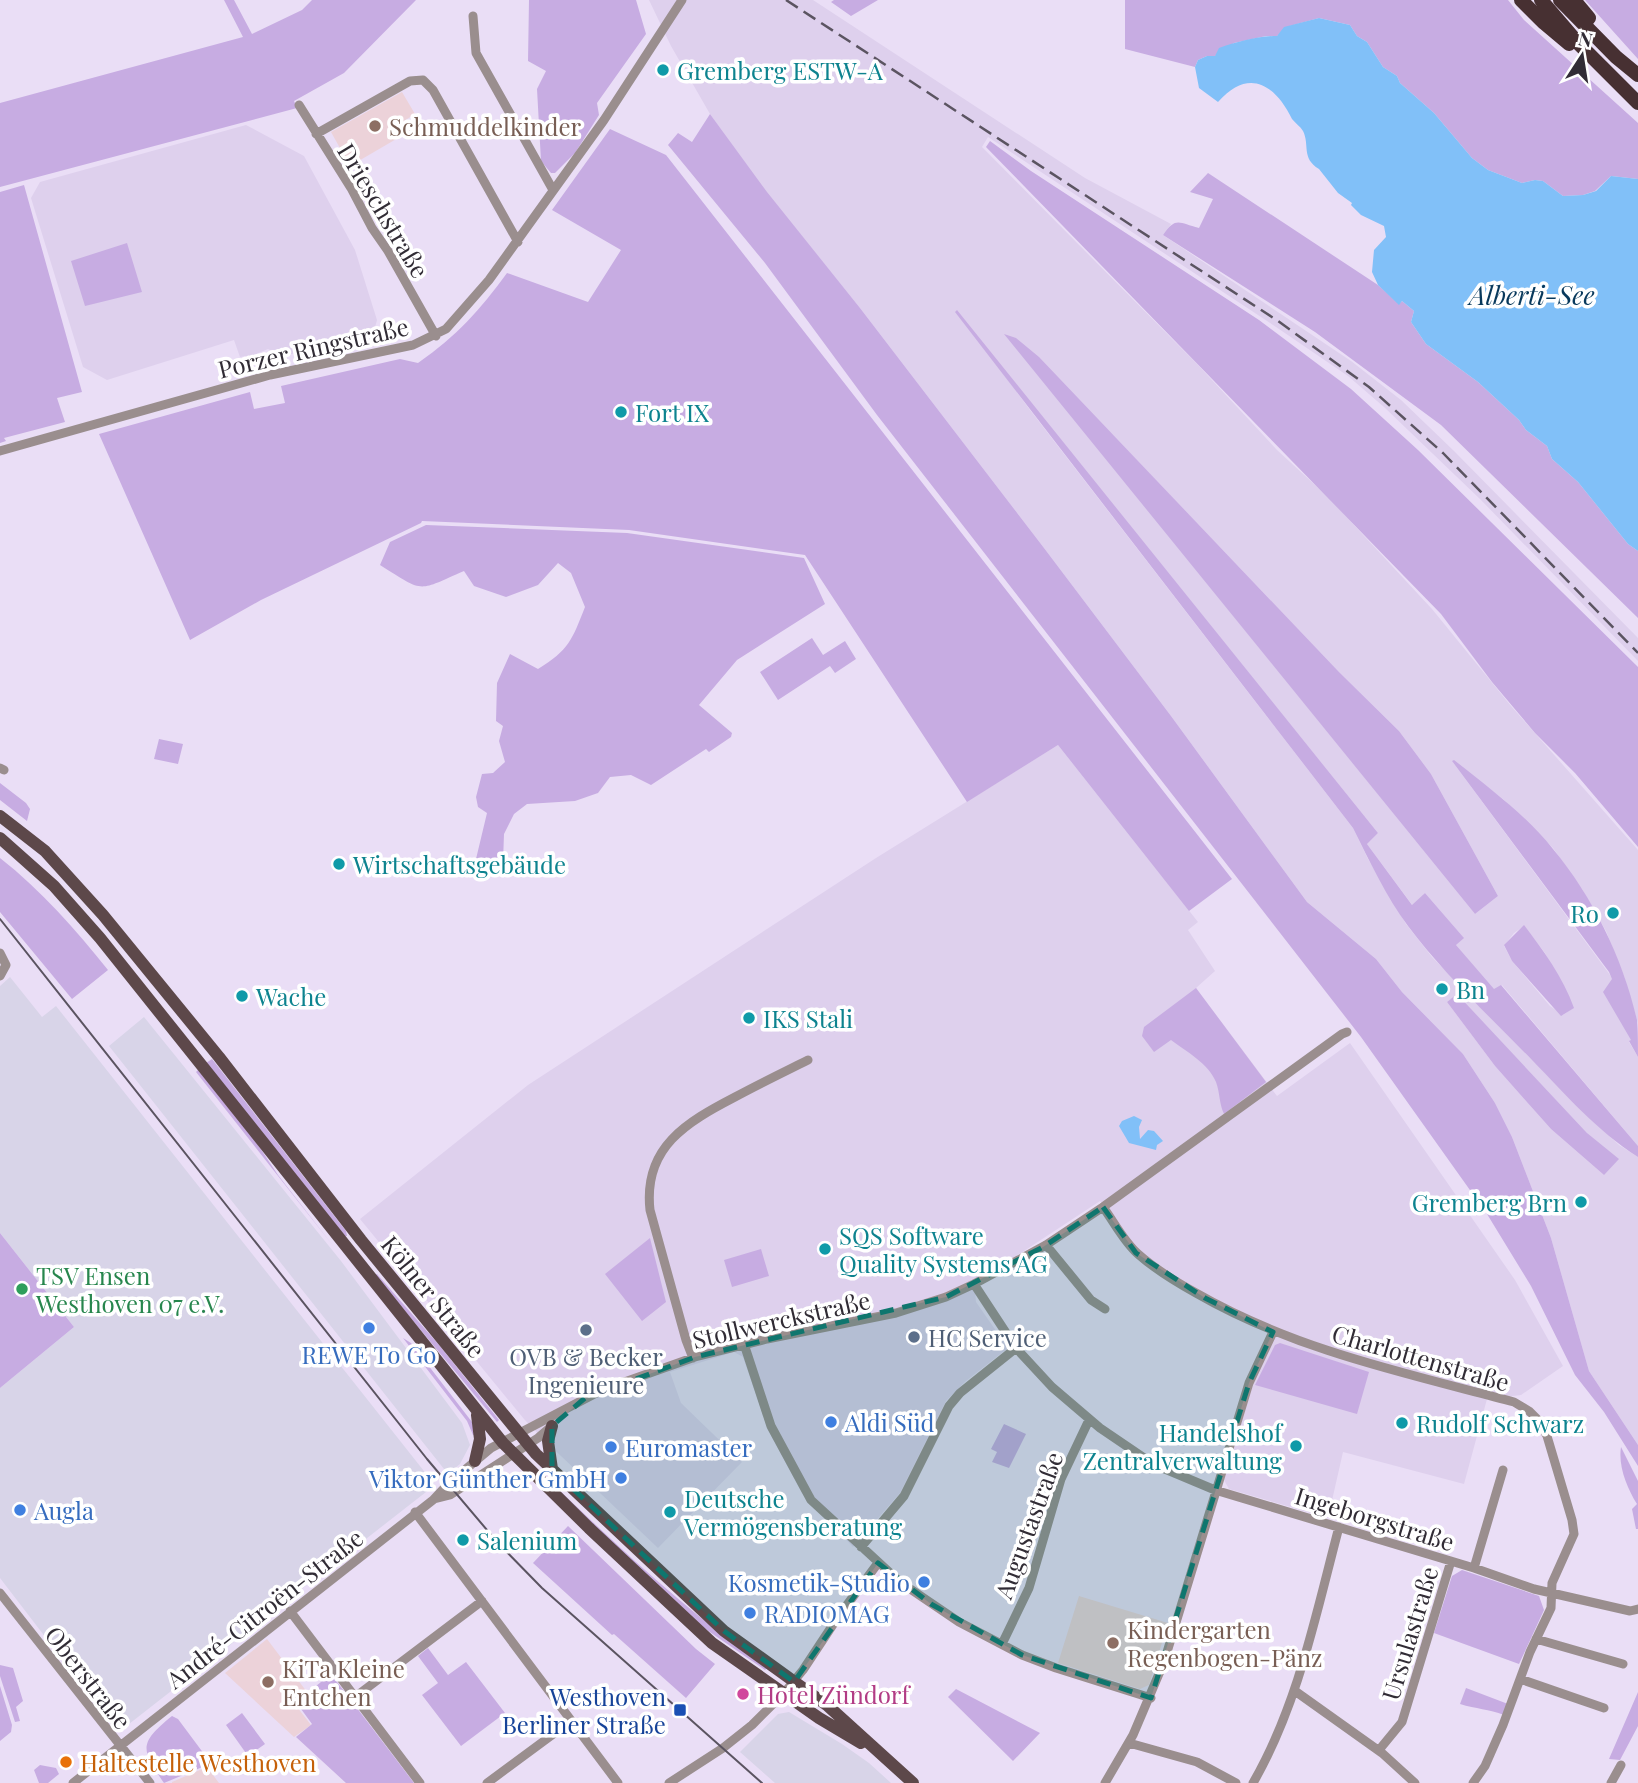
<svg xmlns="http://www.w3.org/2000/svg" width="1638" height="1783" font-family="'Playfair Display',serif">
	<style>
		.commercial { fill: #d8d4e8 }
		.built { fill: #ded0ed; fill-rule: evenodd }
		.education { fill: #ecd2d9 }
		.green { fill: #c7ace2 }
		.water { fill: #81c0f8 }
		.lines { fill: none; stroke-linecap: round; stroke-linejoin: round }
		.minor { stroke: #9a8e8e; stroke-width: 9 }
		.major { stroke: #5d484a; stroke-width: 12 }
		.highway { stroke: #473032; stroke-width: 14 }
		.tram { stroke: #5b5461; stroke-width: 2 }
		.rail { stroke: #5b5461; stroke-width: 2.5; stroke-dasharray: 14 7; stroke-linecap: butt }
		.marked { fill: #0f766e; fill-opacity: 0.2; stroke: #0f766e; stroke-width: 5; stroke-dasharray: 14 9; stroke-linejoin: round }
		.culture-dot { fill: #0f9aa8; stroke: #fff; stroke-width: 2.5 }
		.education-dot { fill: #8d6e63; stroke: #fff; stroke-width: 2.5 }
		.leisure-dot { fill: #2e9e5b; stroke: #fff; stroke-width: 2.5 }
		.shop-dot { fill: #3f7fe0; stroke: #fff; stroke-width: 2.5 }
		.service-dot { fill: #5c6f8a; stroke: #fff; stroke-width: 2.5 }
		.hotel-dot { fill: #d1479c; stroke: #fff; stroke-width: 2.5 }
		.transit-dot { fill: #1a4fb4; stroke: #fff; stroke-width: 2.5 }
		.food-dot { fill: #e8710a; stroke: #fff; stroke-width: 2.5 }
		.labels { text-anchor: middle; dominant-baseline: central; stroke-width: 7; stroke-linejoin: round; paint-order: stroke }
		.culture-label { font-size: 24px; fill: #0d838f; stroke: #fff; text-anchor: start }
		.education-label { font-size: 24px; fill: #785e54; stroke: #fff; text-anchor: start }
		.street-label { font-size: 24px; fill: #312c35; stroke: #fff }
		.leisure-label { font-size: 24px; fill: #27864d; stroke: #fff; text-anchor: start }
		.service-label { font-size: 24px; fill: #4e5e75; stroke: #fff; text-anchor: start }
		.shop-label { font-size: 24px; fill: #366cbe; stroke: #fff; text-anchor: start }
		.hotel-label { font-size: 24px; fill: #b23c85; stroke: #fff; text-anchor: start }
		.transit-label { font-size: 24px; fill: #164399; stroke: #fff; text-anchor: end }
		.food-label { font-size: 24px; fill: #c56008; stroke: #fff; text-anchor: start }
		.water-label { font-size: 26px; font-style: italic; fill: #08395c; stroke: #fff }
	</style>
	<rect width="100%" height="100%" fill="#eadef6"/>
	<path class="commercial" d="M 10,977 L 42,1017 L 56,1006 L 435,1485 L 129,1724 L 112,1724 L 0,1578 L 0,1388 L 74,1327 L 0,1233 L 0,986 Z
		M 144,1017 L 341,1261 L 462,1423 L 470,1445 L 460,1464 L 448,1474 L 109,1046 Z
		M 789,1712 L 842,1744 L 869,1763 L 891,1783 L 775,1783 L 740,1752 L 778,1714 Z"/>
	<path class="built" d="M 649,0 L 813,0 L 1085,178 L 1171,224 L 1163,235 L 1351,361 L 1401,400 L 1454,451 L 1638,638 L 1638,661 L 1480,499 L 1384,407 L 1348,376 L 1276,327 L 988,137 L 982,147 L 1198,365 L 1277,450 L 1327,496 L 1432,609 L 1511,706 L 1638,850 L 1638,1023 L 1624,976 L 1606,931 L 1582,889 L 1553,848 L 1503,799 L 1452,761 L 1613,979 L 1632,1040 L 1629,1042 L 1638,1057 L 1638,1146 L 1502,985 L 1494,990 L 1485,980 L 1456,945 L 1463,937 L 1425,893 L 1413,906 L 1367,844 L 1378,833 L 956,310 L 1030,410 L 1353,828 L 1368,859 L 1406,924 L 1432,957 L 1584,1113 L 1619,1145 L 1638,1157 L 1638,1445 L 1589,1371 L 1551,1238 L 1512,1137 L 1495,1103 L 1463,1054 L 1402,992 L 1376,959 L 1307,902 L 1171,716 L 1044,548 L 860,308 L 766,192 L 710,114 L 671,46 ZM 1006,335 L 1113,435 L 1339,672 L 1399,731 L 1431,774 L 1498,896 L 1475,914 ZM 1524,926 L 1545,953 L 1573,1008 L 1563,1015 L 1550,1006 L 1512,961 L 1504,946 L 1514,933 ZM 1457,995 L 1587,1133 L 1604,1175 L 1551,1129 L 1495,1066 L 1447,1002 Z
		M 246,125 L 304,156 L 355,250 L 377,320 L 374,331 L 367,338 L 282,356 L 268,349 L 247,358 L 246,356 L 240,357 L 234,340 L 107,380 L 83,367 L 31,198 L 40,182 Z
		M 1058,745 L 1198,922 L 1188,930 L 1215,971 L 1196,988 L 1277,1096 L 1350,1043 L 1515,1280 L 1563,1366 L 1521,1395 L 1487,1399 L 1464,1484 L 1343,1452 L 1328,1518 L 1229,1489 L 1224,1480 L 1253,1385 L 1275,1331 L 1197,1291 L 1138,1252 L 1100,1201 L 1021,1253 L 974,1279 L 976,1302 L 1008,1348 L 966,1381 L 946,1401 L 900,1493 L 853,1547 L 802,1493 L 768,1430 L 743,1357 L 734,1352 L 670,1372 L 681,1403 L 742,1462 L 658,1548 L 542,1438 L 524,1419 L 360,1219 L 528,1085 L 876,858 Z"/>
	<path class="education" d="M 402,92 L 415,114 L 404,121 L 410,131 L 350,166 L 331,132 Z
		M 1079,1596 L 1168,1623 L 1149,1685 L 1140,1689 L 1058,1663 Z
		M 267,1639 L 307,1692 L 294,1703 L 311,1725 L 294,1737 L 225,1673 Z
		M 207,1767 L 219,1783 L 172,1783 L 172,1782 Z"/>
	<path class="green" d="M 224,0 L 234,0 L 252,34 L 302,10 L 312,0 L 416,0 L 344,73 L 294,101 L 297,108 L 0,187 L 0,103 L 243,37 Z
		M 529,0 L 636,0 L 646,34 L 597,103 L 599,115 L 575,153 L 555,173 L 551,173 L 541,161 L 537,89 L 546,71 L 528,61 Z
		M 834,0 L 878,0 L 851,16 L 831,2 Z
		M 1125,0 L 1508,0 L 1524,20 L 1638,123 L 1638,179 L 1611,176 L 1595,191 L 1583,195 L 1563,196 L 1543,181 L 1535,180 L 1522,183 L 1488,170 L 1472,158 L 1434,113 L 1400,83 L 1397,76 L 1383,67 L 1367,42 L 1357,36 L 1350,25 L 1319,18 L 1290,26 L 1277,36 L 1266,36 L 1234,43 L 1215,56 L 1207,56 L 1198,60 L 1195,67 L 1125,49 Z
		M 1585,0 L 1638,0 L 1638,59 Z
		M 710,114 L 767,192 L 860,308 L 1044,548 L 1171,716 L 1307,902 L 1376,959 L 1402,992 L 1463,1054 L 1495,1103 L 1512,1137 L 1551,1238 L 1589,1371 L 1638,1445 L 1638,1466 L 1604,1412 L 1575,1375 L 1531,1286 L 1487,1214 L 1361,1037 L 877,415 L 765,263 L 668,145 L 678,133 L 692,142 Z
		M 610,129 L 666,155 L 1232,879 L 1189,911 L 1058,745 L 967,802 L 805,555 L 629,530 L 422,521 L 421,523 L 261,600 L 190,640 L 99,434 L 250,392 L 254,409 L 285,403 L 281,386 L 400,359 L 418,363 C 458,335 479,311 507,273 L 588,302 L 621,250 L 552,210 Z
		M 990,141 L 1031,171 L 1259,320 L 1351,389 L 1418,450 L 1638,667 L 1638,847 L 1575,773 L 1535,733 L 1492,682 L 1441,614 L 986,147 Z
		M 1208,173 L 1378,285 L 1399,304 L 1402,301 L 1414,311 L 1411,322 L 1426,344 L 1478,382 L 1519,420 L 1526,430 L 1547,446 L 1552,459 L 1578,482 L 1628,544 L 1638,551 L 1638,618 L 1441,425 L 1315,332 L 1163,235 C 1176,216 1179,223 1199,228 L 1213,199 L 1190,192 Z
		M 24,185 L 82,392 L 57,398 L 65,422 L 4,438 L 6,441 L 0,443 L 0,192 Z
		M 127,243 L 142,292 L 85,306 L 71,261 Z
		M 957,310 L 1378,833 L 1367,844 L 1412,905 L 1425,893 L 1464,938 L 1456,945 L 1494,989 L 1501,985 L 1638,1146 L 1638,1157 C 1597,1131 1565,1094 1532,1060 C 1490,1017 1444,974 1408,926 C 1387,898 1369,860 1353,828 L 955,312 Z
		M 1004,334 L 1016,338 L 1039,357 L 1339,672 L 1399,731 L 1431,774 L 1498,896 L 1475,914 Z
		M 426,525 L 627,533 L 804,558 L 825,604 L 737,660 L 699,705 L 732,733 L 731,737 L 709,752 L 706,749 L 651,785 L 631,775 L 610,777 L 598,793 L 575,801 L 527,804 L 514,814 L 504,834 L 503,862 L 497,869 L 476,859 L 487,813 L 478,807 L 476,797 L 482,774 L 493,773 L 505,762 L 499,741 L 503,726 L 496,721 L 497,683 L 510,654 L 538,669 C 569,650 572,640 585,607 L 571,573 L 558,563 L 538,585 L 506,597 L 474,586 L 464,571 C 416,592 425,593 380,565 L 390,542 Z
		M 812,638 L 823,655 L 845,641 L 856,659 L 835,673 L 830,666 L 778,700 L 760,672 Z
		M 159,739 L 183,744 L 178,764 L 154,759 Z
		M 1454,760 C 1488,787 1526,815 1553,849 C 1593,897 1623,959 1637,1020 C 1638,1032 1638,1046 1638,1057 L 1629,1041 L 1631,1040 L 1603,992 L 1612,979 L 1609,972 L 1452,761 Z
		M 0,783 L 26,803 L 30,809 L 27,821 L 0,800 Z
		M 0,858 C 42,891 75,929 108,970 L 72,999 L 0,912 Z
		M 1524,925 C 1543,950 1563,977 1574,1008 L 1561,1016 L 1512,961 L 1504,945 Z
		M 1196,988 L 1266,1082 L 1224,1114 C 1219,1103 1220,1093 1216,1082 C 1208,1063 1187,1052 1171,1040 L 1154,1052 L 1142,1036 L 1144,1027 Z
		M 1457,994 L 1587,1133 L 1619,1159 L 1604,1175 L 1551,1129 L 1495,1066 L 1447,1002 Z
		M 212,1059 L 346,1231 L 347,1236 L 345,1236 L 206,1063 Z
		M 198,1070 L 256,1142 L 278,1175 L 334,1247 L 196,1072 Z
		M 0,1233 L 74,1327 L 0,1388 Z
		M 650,1238 L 666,1302 L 642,1321 L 605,1274 Z
		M 761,1249 L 769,1276 L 732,1287 L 724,1260 Z
		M 377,1274 L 439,1345 L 499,1420 L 497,1422 L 375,1275 Z
		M 403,1338 L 411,1343 L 472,1422 L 475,1435 L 473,1435 L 467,1421 Z
		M 1280,1343 L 1369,1372 L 1357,1414 L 1255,1385 L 1275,1345 Z
		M 1004,1424 L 1026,1434 L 1009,1468 L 992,1462 L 997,1452 L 991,1449 Z
		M 1621,1447 L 1638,1481 L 1638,1529 L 1636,1529 L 1632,1509 L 1637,1504 C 1627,1488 1618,1466 1621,1447 Z
		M 547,1482 L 551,1482 C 619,1548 689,1613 767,1668 L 765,1670 L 704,1628 Z
		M 568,1526 L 696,1649 L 715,1664 L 686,1698 L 614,1634 L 612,1635 L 533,1563 Z
		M 1462,1570 L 1539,1596 L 1544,1610 L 1519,1664 L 1434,1633 L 1452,1576 Z
		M 428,1648 L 448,1675 L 466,1662 L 505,1713 L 461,1746 L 422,1695 L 438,1683 L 418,1656 Z
		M 0,1665 L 13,1668 L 23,1701 L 16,1707 L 20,1721 L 15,1722 L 0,1676 Z
		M 331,1674 L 414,1783 L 346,1783 L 296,1737 L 312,1724 L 296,1702 Z
		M 0,1686 L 12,1725 L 11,1732 L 0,1741 Z
		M 1466,1688 L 1508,1704 L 1504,1715 C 1489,1709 1476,1709 1460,1704 Z
		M 956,1689 L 1040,1733 L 1013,1761 L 948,1697 Z
		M 1638,1692 L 1638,1726 L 1620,1760 L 1609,1759 Z
		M 242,1713 L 265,1744 L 248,1756 L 226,1725 Z
		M 172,1716 L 178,1719 L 210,1762 L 200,1768 L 164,1783 C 140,1749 139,1743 172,1716 Z
		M 40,1765 L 56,1768 L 59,1774 L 48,1783 L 39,1783 L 34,1770 Z"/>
	<path class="water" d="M 1319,18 L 1350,25 L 1357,36 L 1367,42 L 1383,67 L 1397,76 L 1400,83 L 1434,113 L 1472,158 L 1488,170 L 1522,183 L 1535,180 L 1543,181 L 1563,196 L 1583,195 L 1596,191 L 1611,176 L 1638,179 L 1638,551 L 1628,544 L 1578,482 L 1552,459 L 1547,446 L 1526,430 L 1519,420 L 1478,382 L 1426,344 L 1411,322 L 1414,311 L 1402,301 L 1399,305 L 1378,285 L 1372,272 L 1374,250 L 1386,237 L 1384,226 L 1361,215 L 1351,205 L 1352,203 L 1338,193 L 1319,169 C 1301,158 1310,145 1303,131 C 1300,126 1295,123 1292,119 C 1274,83 1248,68 1218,102 L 1199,88 L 1195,67 L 1198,60 L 1207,56 L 1215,56 L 1219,48 C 1237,42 1257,36 1277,36 L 1284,27 Z
		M 1134,1116 L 1142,1120 L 1139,1127 L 1140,1139 L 1148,1130 L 1154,1131 L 1163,1141 L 1157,1145 L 1156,1150 L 1129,1143 L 1119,1126 L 1122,1121 Z"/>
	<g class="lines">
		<path class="minor" d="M 473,16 L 476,53 L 553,190
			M 299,105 L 351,188 L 372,228 L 388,251 L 436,336
			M 316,134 L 410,81 L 423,80 L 433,90 L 518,242
			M 0,451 L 270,375 L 413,345 L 446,329 L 489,280 L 604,120 L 682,0
			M 0,768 L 4,770
			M 0,953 L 6,965 L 0,976
			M 1103,1207 C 1114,1222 1124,1242 1138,1254 C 1155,1269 1176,1282 1196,1293 C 1295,1350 1405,1373 1514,1402 L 1529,1411 L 1539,1421 L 1547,1436 L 1572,1520 L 1574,1534 L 1552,1583 L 1551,1608 L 1530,1652 L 1503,1725 L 1485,1766 L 1473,1783
			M 1046,1245 L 1091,1300 L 1105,1309
			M 974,1284 L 1016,1348 L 1052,1387 L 1100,1428 L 1153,1464 L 1215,1490 L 1474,1568 L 1534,1589 L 1630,1611 L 1638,1609
			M 744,1344 L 771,1426 L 811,1500 L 900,1582 L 959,1622 L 1022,1655 L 1056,1668 L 1151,1698
			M 693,1358 L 686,1340 L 650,1210 C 643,1147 687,1122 735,1097 C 759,1084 784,1072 808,1060
			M 434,1499 L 450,1495 L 538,1438 L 552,1426
			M 415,1512 L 618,1783
			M 861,1547 L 904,1496 L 949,1406 L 960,1393 L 1016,1348
			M 1474,1568 L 1503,1470
			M 0,1593 L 150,1783
			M 290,1611 L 420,1783
			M 1536,1639 L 1623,1664
			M 1002,1644 L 1029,1588 L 1061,1479 L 1089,1420
			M 1520,1679 L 1604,1708
			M 1295,1691 L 1382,1753 L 1415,1783
			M 355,1697 L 482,1601
			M 1129,1743 L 1197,1762 L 1236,1783
			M 1379,1750 L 1402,1722 L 1451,1561
			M 73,1783 L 433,1500 L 448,1484 L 491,1448 L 602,1390 L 695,1357 L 767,1339 L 896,1313 L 946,1297 L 974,1284 L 1046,1245 L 1103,1207 L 1342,1034 L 1347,1032
			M 487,1783 L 571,1721
			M 669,1783 L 723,1748 L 752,1725 L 784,1693 L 803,1670 L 838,1617 L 878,1563
			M 1105,1783 L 1133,1735 L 1164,1662 L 1249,1383 L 1273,1332
			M 1253,1783 C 1298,1705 1316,1614 1339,1527
			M 1611,1783 L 1621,1765"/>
		<path class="major" d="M 0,816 L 45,851 L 103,915 L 219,1057 L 361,1240 L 536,1454 L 724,1631 L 828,1706 L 913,1783
			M 0,838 L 54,886 L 100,938 L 503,1443 L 589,1528 L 712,1643 L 819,1718 L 861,1743
			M 552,1426 L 548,1441 L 552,1469
			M 475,1461 L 480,1439 L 477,1415"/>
		<path class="highway" d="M 1521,0 L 1544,23 L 1569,44
			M 1541,0 L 1578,43 L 1638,103
			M 1560,0 L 1616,57 L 1638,75
			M 1574,0 L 1589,18"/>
		<path class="tram" d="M 0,919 L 427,1459 L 498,1543 L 542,1588 L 762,1783"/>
		<path class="rail" d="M 786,0 L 1278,321 L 1369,387 L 1443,453 L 1638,653"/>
	</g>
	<path class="marked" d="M 1103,1207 L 1136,1253 L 1205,1298 L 1273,1332 L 1249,1383 L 1151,1698 L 1022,1655 L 931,1604 L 878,1563 L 794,1682 L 724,1631 L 552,1469 L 552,1426 L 585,1398 L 695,1357 L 946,1297 L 1043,1247 Z"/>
	<g class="culture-dot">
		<circle cx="663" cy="70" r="7"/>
		<circle cx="621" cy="412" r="7"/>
		<circle cx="339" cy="864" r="7"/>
		<circle cx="1613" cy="913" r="7"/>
		<circle cx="1442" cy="989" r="7"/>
		<circle cx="242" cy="996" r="7"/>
		<circle cx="749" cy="1018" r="7"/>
		<circle cx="1581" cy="1202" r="7"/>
		<circle cx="825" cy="1249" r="7"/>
		<circle cx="1402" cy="1423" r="7"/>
		<circle cx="1296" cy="1446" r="7"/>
		<circle cx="670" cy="1512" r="7"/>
		<circle cx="463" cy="1540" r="7"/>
	</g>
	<g class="education-dot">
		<circle cx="375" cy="126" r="7"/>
		<circle cx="1113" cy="1643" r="7"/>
		<circle cx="268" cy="1682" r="7"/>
	</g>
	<circle class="leisure-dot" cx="22" cy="1289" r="7"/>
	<g class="shop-dot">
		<circle cx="369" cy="1328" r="7"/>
		<circle cx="831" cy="1422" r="7"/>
		<circle cx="611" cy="1447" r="7"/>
		<circle cx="621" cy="1478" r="7"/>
		<circle cx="20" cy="1510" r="7"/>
		<circle cx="924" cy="1582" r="7"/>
		<circle cx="750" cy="1613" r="7"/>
	</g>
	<g class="service-dot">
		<circle cx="586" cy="1330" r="7"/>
		<circle cx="914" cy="1337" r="7"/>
	</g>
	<circle class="hotel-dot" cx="743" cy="1694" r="7"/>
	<rect class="transit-dot" x="673" y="1703" width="14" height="14" rx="3.5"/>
	<circle class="food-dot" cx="66" cy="1762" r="7"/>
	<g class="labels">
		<g class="culture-label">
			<text x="677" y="70">Gremberg ESTW-A</text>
			<text x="635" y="412">Fort IX</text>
			<text x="353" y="864">Wirtschaftsgebäude</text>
			<text x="1599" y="913" text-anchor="end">Ro</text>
			<text x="1456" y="989">Bn</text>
			<text x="256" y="996">Wache</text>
			<text x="763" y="1018">IKS Stali</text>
			<text x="1567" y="1202" text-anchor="end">Gremberg Brn</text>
			<text x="839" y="1235">SQS Software<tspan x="839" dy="28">Quality Systems AG</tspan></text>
			<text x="1416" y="1423">Rudolf Schwarz</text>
			<text x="1282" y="1432" text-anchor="end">Handelshof<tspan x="1282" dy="28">Zentralverwaltung</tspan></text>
			<text x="684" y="1498">Deutsche<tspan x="684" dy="28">Vermögensberatung</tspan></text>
			<text x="477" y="1540">Salenium</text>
		</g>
		<g class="education-label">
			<text x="389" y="126">Schmuddelkinder</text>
			<text x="1127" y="1629">Kindergarten<tspan x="1127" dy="28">Regenbogen-Pänz</tspan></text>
			<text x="282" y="1668">KiTa Kleine<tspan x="282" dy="28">Entchen</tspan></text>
		</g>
		<g class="street-label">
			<text transform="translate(384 210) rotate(59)">Drieschstraße</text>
			<text transform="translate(313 347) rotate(-13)">Porzer Ringstraße</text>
			<text transform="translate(434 1296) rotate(51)">Kölner Straße</text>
			<text transform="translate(781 1319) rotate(-13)">Stollwerckstraße</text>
			<text transform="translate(1421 1357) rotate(16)">Charlottenstraße</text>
			<text transform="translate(1375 1518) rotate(17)">Ingeborgstraße</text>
			<text transform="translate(1028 1525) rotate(-70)">Augustastraße</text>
			<text transform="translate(264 1608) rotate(-38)">André-Citroën-Straße</text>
			<text transform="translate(1409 1633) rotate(-73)">Ursulastraße</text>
			<text transform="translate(89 1677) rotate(52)">Oberstraße</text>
		</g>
		<g class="leisure-label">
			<text x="36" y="1275">TSV Ensen<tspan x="36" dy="28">Westhoven 07 e.V.</tspan></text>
		</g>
		<g class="service-label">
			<text x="928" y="1337">HC Service</text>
			<text x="586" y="1356" text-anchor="middle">OVB &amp; Becker<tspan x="586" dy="28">Ingenieure</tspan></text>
		</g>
		<g class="shop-label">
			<text x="369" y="1354" text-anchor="middle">REWE To Go</text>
			<text x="845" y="1422">Aldi Süd</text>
			<text x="625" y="1447">Euromaster</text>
			<text x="607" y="1478" text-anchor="end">Viktor Günther GmbH</text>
			<text x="34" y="1510">Augla</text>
			<text x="910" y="1582" text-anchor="end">Kosmetik-Studio</text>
			<text x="764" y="1613">RADIOMAG</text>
		</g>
		<g class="hotel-label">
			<text x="757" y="1694">Hotel Zündorf</text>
		</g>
		<g class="transit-label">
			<text x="666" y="1696">Westhoven<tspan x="666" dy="28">Berliner Straße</tspan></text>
		</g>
		<g class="food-label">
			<text x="80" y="1762">Haltestelle Westhoven</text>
		</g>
		<g class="water-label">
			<text x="1532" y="294">Alberti-See</text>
		</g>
	</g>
	<g transform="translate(1582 56) rotate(12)" stroke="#ffffff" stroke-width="5" paint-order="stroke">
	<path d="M0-5L12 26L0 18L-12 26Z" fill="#312c35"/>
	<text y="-10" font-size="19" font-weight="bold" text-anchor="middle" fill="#312c35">N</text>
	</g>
</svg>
